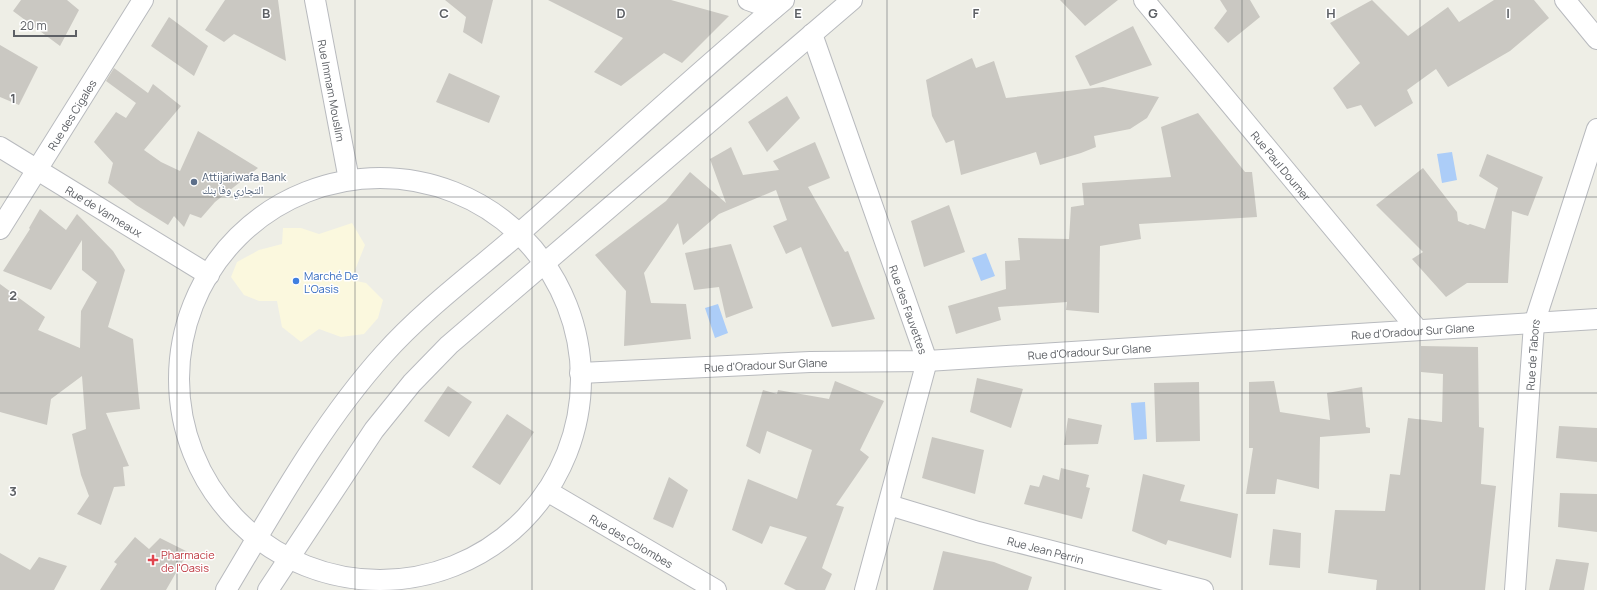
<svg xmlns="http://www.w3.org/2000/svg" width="1597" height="590" font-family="Manrope,'Noto Naskh Arabic',sans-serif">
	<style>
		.commercial { fill: #fbf8de }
		.water { fill: #accdf8 }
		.building { fill: #cac8c2 }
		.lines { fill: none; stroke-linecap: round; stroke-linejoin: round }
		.minor-casing { stroke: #b8babe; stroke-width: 22 }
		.minor { stroke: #fff; stroke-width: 20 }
		.grid { fill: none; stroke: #5d6065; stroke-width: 1; stroke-opacity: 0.55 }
		.service-dot { fill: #5c6f8a; stroke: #fff; stroke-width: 1.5 }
		.shop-dot { fill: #3f7fe0; stroke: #fff; stroke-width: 1.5 }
		.health-dot { fill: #e0444e; stroke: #fff; stroke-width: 1.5 }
		.labels { text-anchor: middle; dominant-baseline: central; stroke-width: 3; stroke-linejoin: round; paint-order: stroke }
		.street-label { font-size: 11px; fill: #5d6065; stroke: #fff }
		.service-label { font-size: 11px; fill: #4e5e75; stroke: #fff; text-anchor: start }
		.shop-label { font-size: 11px; fill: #366cbe; stroke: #fff; text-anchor: start }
		.health-label { font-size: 11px; fill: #be3a42; stroke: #fff; text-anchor: start }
		.grid-label { font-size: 13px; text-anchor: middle; font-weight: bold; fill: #5d6065; stroke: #fff; stroke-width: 3; stroke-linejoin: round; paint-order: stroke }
	</style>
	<rect width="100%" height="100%" fill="#eeeee6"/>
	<path class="commercial" d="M 352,223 L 365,245 L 351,280 L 366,283 L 383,300 L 378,318 L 364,334 L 341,337 L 319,329 L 301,342 L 282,327 L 277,301 L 259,301 L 244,295 L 231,277 L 237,262 L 259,250 L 282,244 L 283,228 L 301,228 L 319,234 Z"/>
	<path class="water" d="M 1452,152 L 1457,180 L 1442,183 L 1437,154 Z
		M 986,253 L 995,276 L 981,281 L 972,258 Z
		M 718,304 L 728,333 L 715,338 L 705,308 Z
		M 1145,402 L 1147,439 L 1134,440 L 1131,403 Z"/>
	<path class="building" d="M 21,0 L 67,0 L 79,10 L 60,46 L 13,11 Z
		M 225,0 L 278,0 L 286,61 L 234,34 L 224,42 L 205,30 Z
		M 445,0 L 493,0 L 482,44 L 463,32 L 466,17 Z
		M 548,0 L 671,0 L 729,16 L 682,63 L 664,53 L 621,86 L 594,72 L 623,38 Z
		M 1060,0 L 1118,0 L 1085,26 Z
		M 1220,0 L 1250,0 L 1260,17 L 1228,43 L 1214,28 L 1227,11 Z
		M 1372,0 L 1408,36 L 1448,7 L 1459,22 L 1494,0 L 1534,0 L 1549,18 L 1510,51 L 1448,87 L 1436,69 L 1407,90 L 1413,103 L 1375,127 L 1361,105 L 1347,109 L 1333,88 L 1360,63 L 1330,23 Z
		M 169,17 L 208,46 L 194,76 L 151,46 Z
		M 1133,26 L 1152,65 L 1090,86 L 1075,56 Z
		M 0,45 L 38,67 L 19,105 L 0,97 Z
		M 972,58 L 976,68 L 994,61 L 1006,98 L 1103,87 L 1159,97 L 1147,118 L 1130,129 L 1094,136 L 1096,147 L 1081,153 L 1040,165 L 1036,152 L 961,175 L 954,140 L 946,143 L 932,116 L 926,80 Z
		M 114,68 L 148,93 L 153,84 L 181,106 L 144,150 L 161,162 L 180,171 L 198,131 L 258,168 L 215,202 L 201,218 L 190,214 L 184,227 L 174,216 L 168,225 L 136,205 L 108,183 L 113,163 L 94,142 L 116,112 L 126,118 L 136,103 L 106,81 Z
		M 449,73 L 500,96 L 489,123 L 436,102 Z
		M 787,96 L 800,118 L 767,152 L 748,122 Z
		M 1198,113 L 1245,172 L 1252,172 L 1257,217 L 1139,224 L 1141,239 L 1100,246 L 1099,313 L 1066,310 L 1067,302 L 998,307 L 1001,320 L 956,334 L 948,306 L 1006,289 L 1005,261 L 1020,260 L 1018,238 L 1069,239 L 1071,207 L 1084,205 L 1082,183 L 1171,177 L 1161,127 Z
		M 815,142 L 830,178 L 808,187 L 845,252 L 848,251 L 875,319 L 832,327 L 801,247 L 786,254 L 773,226 L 787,220 L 776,190 L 719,214 L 683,245 L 678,223 L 644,273 L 651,303 L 686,304 L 691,339 L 624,346 L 626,291 L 595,255 L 666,201 L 690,172 L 726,203 L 710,159 L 731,147 L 743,175 L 779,170 L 773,161 Z
		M 1487,154 L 1543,177 L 1528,216 L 1512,211 L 1508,283 L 1467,283 L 1446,297 L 1412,259 L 1423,252 L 1376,205 L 1423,168 L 1457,212 L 1458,221 L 1468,225 L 1470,224 L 1485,229 L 1498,188 L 1479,176 Z
		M 949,205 L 965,252 L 924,267 L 911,221 Z
		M 40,209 L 66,230 L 77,214 L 113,251 L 125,270 L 108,327 L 133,339 L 140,409 L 106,413 L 129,466 L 123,467 L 125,486 L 114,487 L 101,525 L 77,514 L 89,496 L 81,475 L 72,434 L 86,429 L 82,376 L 51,399 L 47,425 L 0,412 L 0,284 L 45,317 L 38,330 L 80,348 L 81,311 L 97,282 L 82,270 L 82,240 L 51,290 L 3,271 L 30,229 L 29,228 Z
		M 731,244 L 753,308 L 726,318 L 719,287 L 694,290 L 685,253 Z
		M 1421,346 L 1478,347 L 1479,427 L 1484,428 L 1481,484 L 1496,486 L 1485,590 L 1376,590 L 1377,580 L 1328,573 L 1335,510 L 1385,511 L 1390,474 L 1400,475 L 1408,418 L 1442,422 L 1443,374 L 1421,372 Z
		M 977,378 L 1023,389 L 1011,428 L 970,412 Z
		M 835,381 L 884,401 L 860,450 L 869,457 L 836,505 L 844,507 L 822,568 L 832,574 L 825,590 L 796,590 L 784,584 L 807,537 L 770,526 L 762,544 L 732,530 L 748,479 L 797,499 L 812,450 L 767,431 L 760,454 L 746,446 L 763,390 L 777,394 L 778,390 L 829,399 Z
		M 1274,381 L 1280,412 L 1330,420 L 1327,393 L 1362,387 L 1366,427 L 1370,428 L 1370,433 L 1320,437 L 1319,489 L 1277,479 L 1275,494 L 1246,494 L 1253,448 L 1249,448 L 1249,382 Z
		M 1199,382 L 1200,441 L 1156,442 L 1154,383 Z
		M 448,386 L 472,402 L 449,437 L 424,421 Z
		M 507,414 L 534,432 L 500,485 L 472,467 Z
		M 1068,418 L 1102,425 L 1098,444 L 1064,445 Z
		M 1559,426 L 1597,428 L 1597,462 L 1556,458 Z
		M 932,437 L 984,450 L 975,494 L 922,478 Z
		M 1061,468 L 1089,475 L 1086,487 L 1090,488 L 1082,519 L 1024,504 L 1030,485 L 1039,487 L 1043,475 L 1059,480 Z
		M 1143,474 L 1185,485 L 1180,501 L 1238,514 L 1231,558 L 1168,540 L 1166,545 L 1132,531 Z
		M 669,477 L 688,490 L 673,528 L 653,519 Z
		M 1560,493 L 1597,494 L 1597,532 L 1558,527 Z
		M 1273,529 L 1301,533 L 1300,568 L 1269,565 Z
		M 135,537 L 149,549 L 160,538 L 188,552 L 166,590 L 100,590 L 117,564 L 114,562 Z
		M 943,551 L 994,562 L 1032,577 L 1028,590 L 933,590 Z
		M 0,553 L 30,570 L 39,557 L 67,566 L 54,590 L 0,590 Z
		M 1556,559 L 1589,563 L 1584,590 L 1549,590 Z"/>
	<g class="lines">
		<defs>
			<g id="minor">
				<path id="s1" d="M 315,0 L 349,180"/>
				<path d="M 748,0 L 773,9"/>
				<path id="s2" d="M 1144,0 L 1418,330"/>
				<path d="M 1565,0 L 1597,39"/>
				<path id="s3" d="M 812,34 L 927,361 L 865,590"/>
				<path id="s4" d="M 0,147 L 209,275"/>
				<circle cx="380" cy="379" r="201"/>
				<path id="s5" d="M 0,229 L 143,0"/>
				<path id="s6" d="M 580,373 L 810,362 L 927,361 L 1597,319"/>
				<path id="s7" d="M 547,491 L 716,590"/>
				<path id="s8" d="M 889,505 L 978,532 L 1203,590"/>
				<path d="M 226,590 C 274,510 321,424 384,354 C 428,305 482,267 531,223 C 615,149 698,72 784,0"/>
				<path d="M 268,590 L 374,430 L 412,383 L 449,345 L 852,0"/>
				<path id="s9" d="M 1515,590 L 1534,324 L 1597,129"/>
			</g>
		</defs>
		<use href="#minor" class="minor-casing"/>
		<use href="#minor" class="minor"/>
	</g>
	<path class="grid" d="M 177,0 L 177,590M 355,0 L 355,590M 532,0 L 532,590M 710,0 L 710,590M 887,0 L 887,590M 1065,0 L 1065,590M 1242,0 L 1242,590M 1420,0 L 1420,590M 0,197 L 1597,197M 0,393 L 1597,393"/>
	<circle class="service-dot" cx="194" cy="182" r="4"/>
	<circle class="shop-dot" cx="296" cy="281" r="4"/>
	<path class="health-dot" d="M151 554h4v4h4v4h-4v4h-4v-4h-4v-4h4z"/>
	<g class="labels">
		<g class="street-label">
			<text stroke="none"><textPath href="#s1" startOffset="92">Rue Immam Mouslim</textPath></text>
			<text stroke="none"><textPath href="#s5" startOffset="135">Rue des Cigales</textPath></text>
			<text stroke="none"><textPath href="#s2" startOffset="215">Rue Paul Doumer</textPath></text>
			<text stroke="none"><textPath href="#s4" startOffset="122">Rue de Vanneaux</textPath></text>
			<text stroke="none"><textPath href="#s3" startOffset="292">Rue des Fauvettes</textPath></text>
			<text stroke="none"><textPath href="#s6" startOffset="834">Rue d'Oradour Sur Glane</textPath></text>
			<text stroke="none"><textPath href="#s6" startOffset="510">Rue d'Oradour Sur Glane</textPath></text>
			<text stroke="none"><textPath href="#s9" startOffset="236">Rue de Tabors</textPath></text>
			<text stroke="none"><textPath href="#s6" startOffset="186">Rue d'Oradour Sur Glane</textPath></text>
			<text stroke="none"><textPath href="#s7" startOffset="98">Rue des Colombes</textPath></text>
			<text stroke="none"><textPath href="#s8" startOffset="163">Rue Jean Perrin</textPath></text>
		</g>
		<g class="service-label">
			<text x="202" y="176">Attijariwafa Bank<tspan x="202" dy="13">التجاري وفا بنك</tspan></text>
		</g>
		<g class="shop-label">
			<text x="304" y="275">Marché De<tspan x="304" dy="13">L'Oasis</tspan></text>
		</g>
		<g class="health-label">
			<text x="161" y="554">Pharmacie<tspan x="161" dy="13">de l'Oasis</tspan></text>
		</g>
	</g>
	<g class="grid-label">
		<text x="266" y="18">B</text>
		<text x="444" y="18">C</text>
		<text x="621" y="18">D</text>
		<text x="798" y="18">E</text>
		<text x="976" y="18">F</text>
		<text x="1153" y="18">G</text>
		<text x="1331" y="18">H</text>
		<text x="1508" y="18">I</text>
		<text x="13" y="103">1</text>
		<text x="13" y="300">2</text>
		<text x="13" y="496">3</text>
	</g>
	<path d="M14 30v6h62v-6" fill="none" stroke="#5d6065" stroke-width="2"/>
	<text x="20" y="30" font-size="12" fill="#5d6065" stroke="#ffffff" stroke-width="3" paint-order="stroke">20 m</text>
</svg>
